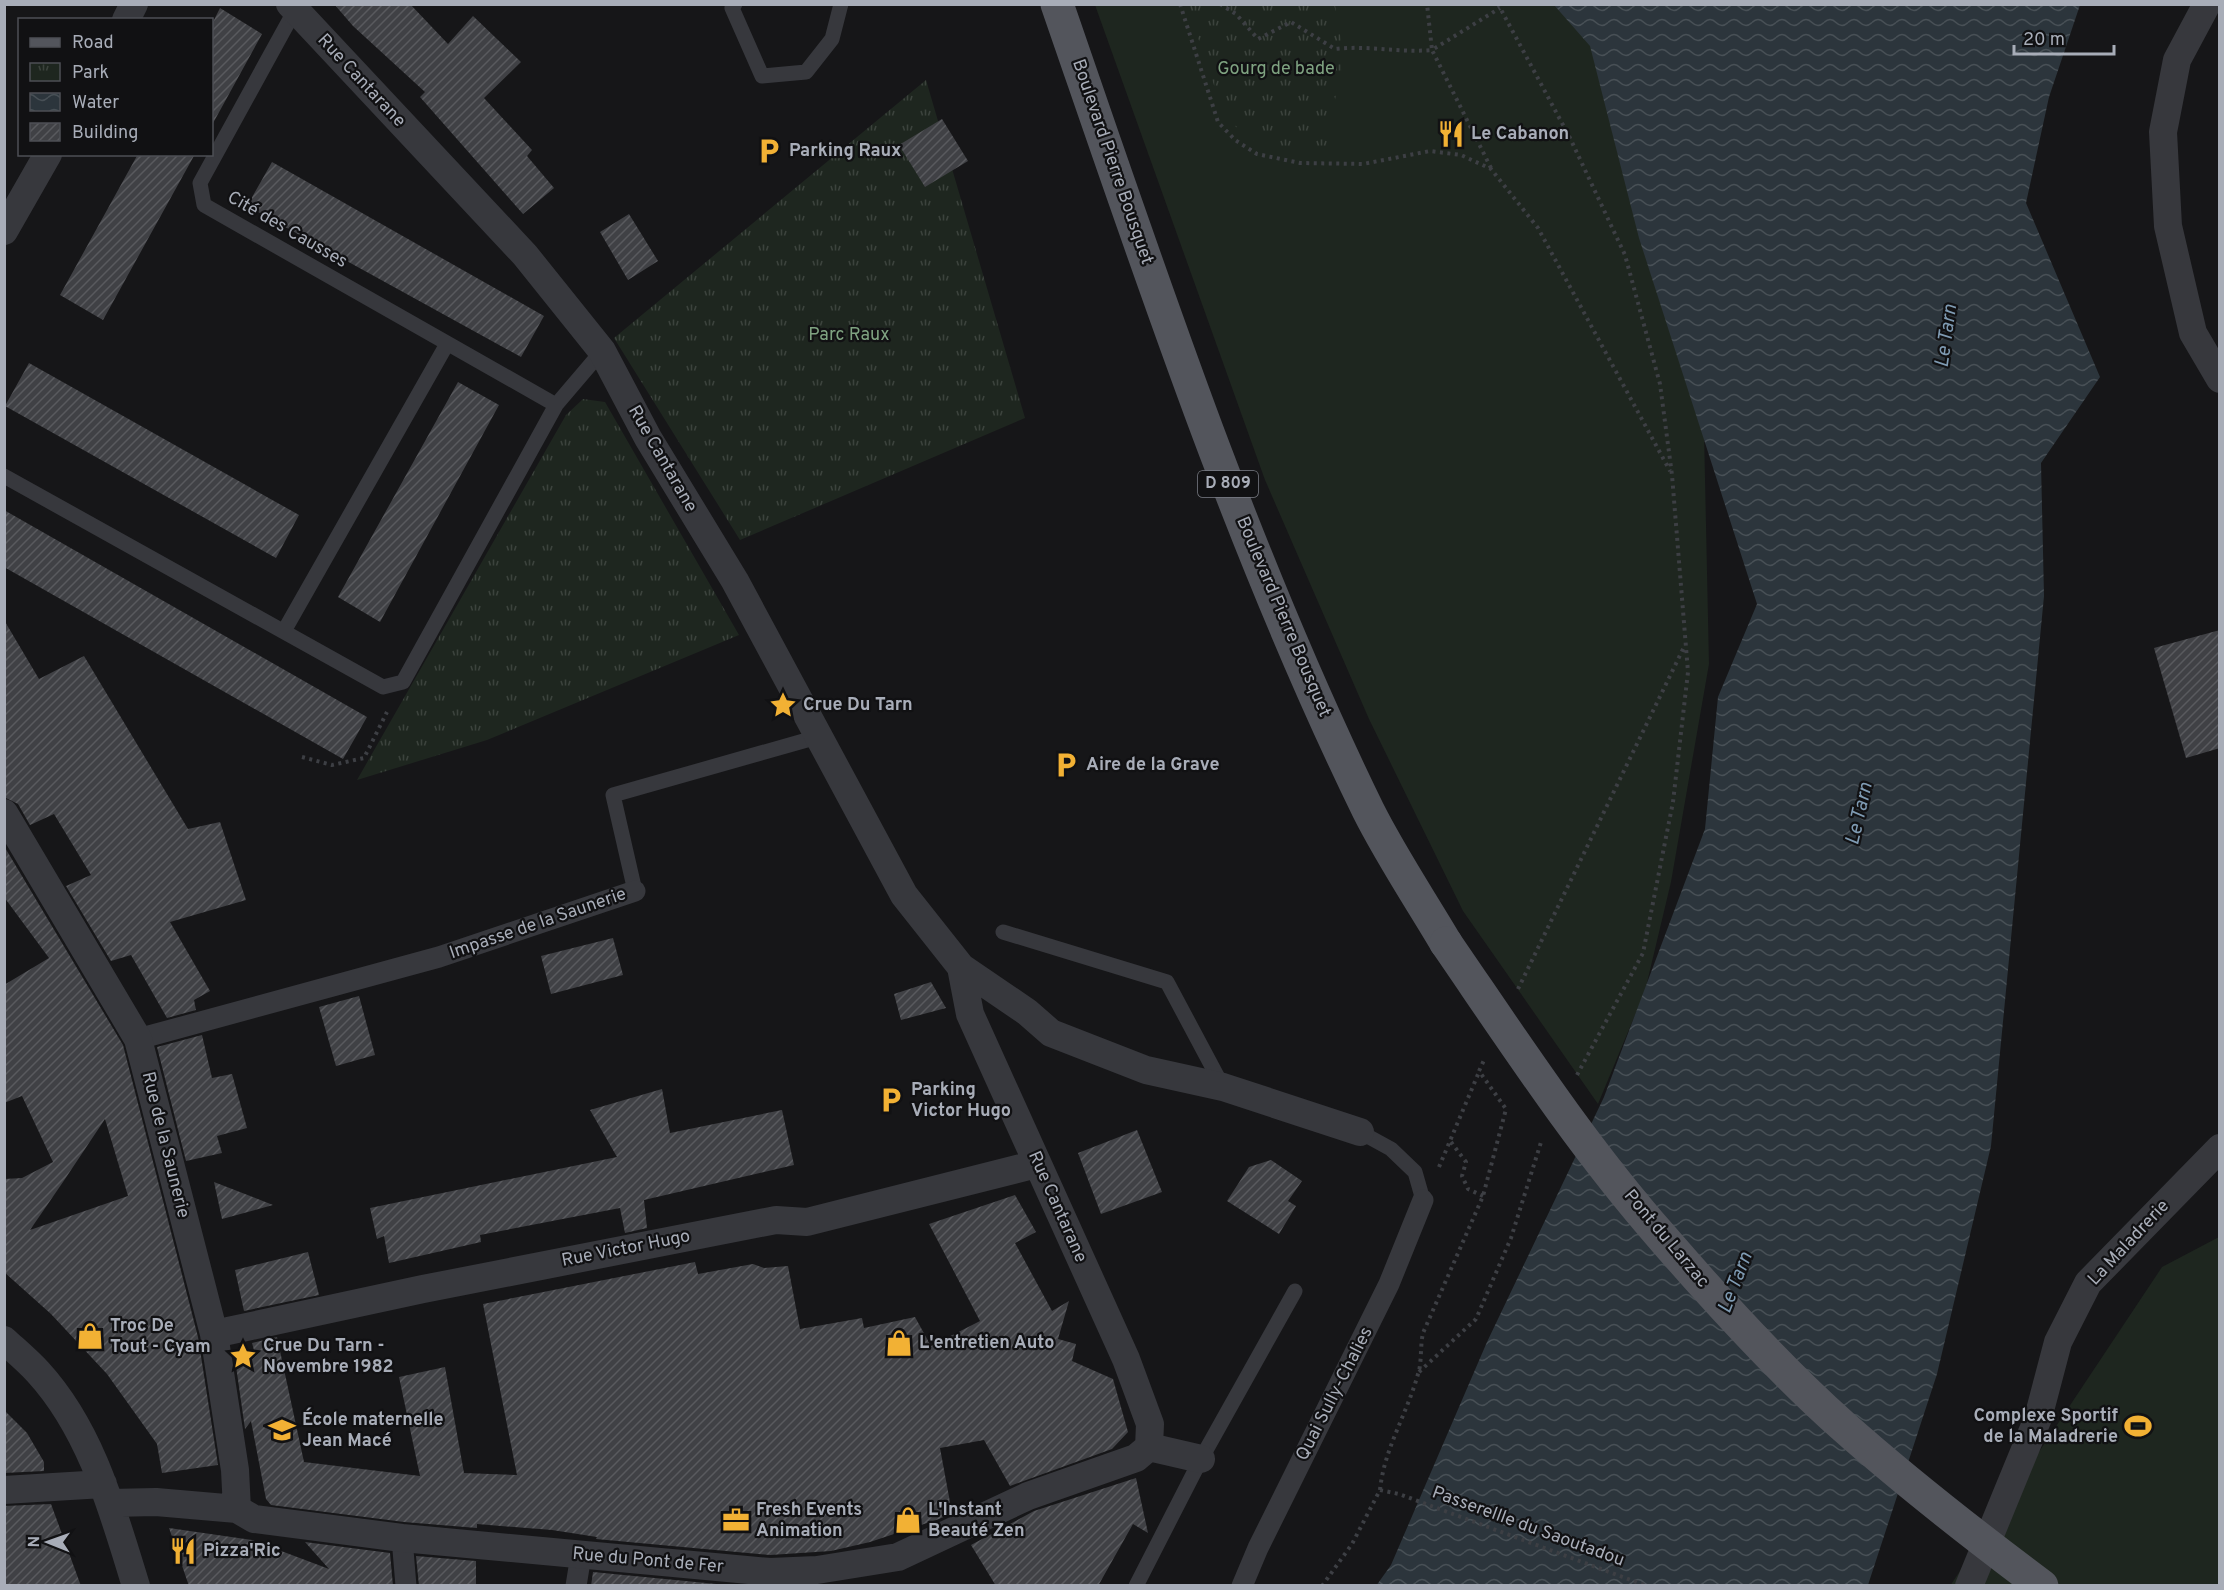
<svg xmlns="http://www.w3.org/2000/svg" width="2224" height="1590" font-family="Overpass,sans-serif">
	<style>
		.grass { fill: #1e261f }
		.park { fill: url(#park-tufts) }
		.water { fill: url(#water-waves) }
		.building { fill: url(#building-hatch); fill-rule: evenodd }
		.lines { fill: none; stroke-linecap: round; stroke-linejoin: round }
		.path { stroke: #3d3f44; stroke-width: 4; stroke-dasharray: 3 4.5; stroke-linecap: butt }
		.service { stroke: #37383d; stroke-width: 15 }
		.pedestrian { stroke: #37383d; stroke-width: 21 }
		.minor { stroke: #37383d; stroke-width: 28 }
		.primary { stroke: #53555c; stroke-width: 33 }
		.primary-bridge { stroke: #53555c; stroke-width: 33 }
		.labels { text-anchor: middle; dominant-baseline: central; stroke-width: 4.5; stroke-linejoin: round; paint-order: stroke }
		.shield { fill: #111113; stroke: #7b7e86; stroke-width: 1.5 }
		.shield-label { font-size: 16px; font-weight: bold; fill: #a8adb8 }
		.park-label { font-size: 18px; fill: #7fa381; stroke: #111113 }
		.street-label { font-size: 18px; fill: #a8adb8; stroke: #111113 }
		.poi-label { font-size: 18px; font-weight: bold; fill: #a8adb8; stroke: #111113; text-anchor: start }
		.water-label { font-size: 20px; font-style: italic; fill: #7f9bb3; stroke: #111113 }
	</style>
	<defs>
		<pattern id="park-tufts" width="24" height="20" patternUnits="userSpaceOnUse" patternTransform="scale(1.5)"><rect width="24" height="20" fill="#1e261f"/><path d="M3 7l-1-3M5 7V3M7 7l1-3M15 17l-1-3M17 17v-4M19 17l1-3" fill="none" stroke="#3c433d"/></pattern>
		<pattern id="water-waves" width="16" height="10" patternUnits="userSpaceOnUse" patternTransform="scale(1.5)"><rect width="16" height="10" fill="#2c353c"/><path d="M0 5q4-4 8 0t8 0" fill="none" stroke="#485056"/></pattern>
		<pattern id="building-hatch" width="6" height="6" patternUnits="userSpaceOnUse" patternTransform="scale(1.5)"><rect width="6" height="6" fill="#404145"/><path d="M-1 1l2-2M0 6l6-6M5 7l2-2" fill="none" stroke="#595a5e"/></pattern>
	</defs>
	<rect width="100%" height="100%" fill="#161618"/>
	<path class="grass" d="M 1095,5 L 1572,5 L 1619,75 L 1703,385 L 1709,664 L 1671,882 L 1645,991 L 1598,1104 L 1463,911 L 1369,719 L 1265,480 Z
		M 2219,1237 L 2219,1585 L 1950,1586 L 2162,1267 Z"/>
	<path class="park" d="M 1187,5 L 1335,5 L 1344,58 L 1328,132 L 1359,153 C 1306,154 1246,160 1220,103 Z
		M 926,80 L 1025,418 L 740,540 L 614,338 Z
		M 583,399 L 605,402 L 739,635 L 487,740 L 357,780 L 566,415 Z"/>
	<path class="water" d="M 1554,5 L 2080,5 L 2049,97 L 2026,203 L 2100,377 L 2041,463 L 2044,596 L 1991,1146 L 1937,1374 L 1868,1585 L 1376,1586 L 1391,1565 L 1487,1342 L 1604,1097 L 1705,829 L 1718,697 L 1757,604 L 1639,238 L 1590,46 Z"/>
	<path class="building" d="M 334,4 L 410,4 L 448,44 L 473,16 L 521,62 L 484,98 L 532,150 L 527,156 L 554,188 L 523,214 L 420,97 L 425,92 L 353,26 Z
		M 220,8 L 262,34 L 212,125 L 212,24 Z
		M 942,119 L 968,161 L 925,187 L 899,145 Z
		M 138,154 L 195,154 L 103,320 L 60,295 Z
		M 272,162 L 544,316 L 521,357 L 247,206 Z
		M 629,214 L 658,261 L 628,280 L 600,232 Z
		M 29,363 L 299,515 L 276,558 L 5,406 Z
		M 458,382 L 499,405 L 380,622 L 338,597 Z
		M 4,510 L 367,717 L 343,759 L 4,567 Z
		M 4,620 L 39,679 L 84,656 L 188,829 L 220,822 L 246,900 L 170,922 L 210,991 L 194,1000 L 196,1010 L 167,1018 L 131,955 L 111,961 L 66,886 L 91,875 L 54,814 L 30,825 L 18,804 L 4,797 Z
		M 2220,630 L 2220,748 L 2186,758 L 2154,648 Z
		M 4,846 L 123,1045 L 198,1337 L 218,1465 L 162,1473 L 157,1444 L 107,1374 L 51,1314 L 4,1272 L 4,1179 L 22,1178 L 53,1162 L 22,1096 L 4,1103 L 4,985 L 49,958 L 4,897 ZM 105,1119 L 128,1196 L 30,1230 L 63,1182 Z
		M 613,938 L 623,975 L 551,994 L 541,956 Z
		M 931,982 L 946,1008 L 901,1020 L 894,994 Z
		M 359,996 L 375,1055 L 336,1066 L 319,1007 Z
		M 202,1035 L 212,1078 L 232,1074 L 247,1128 L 217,1136 L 222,1153 L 186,1161 L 157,1047 Z
		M 662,1089 L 670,1133 L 782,1110 L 794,1165 L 644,1200 L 647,1228 L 625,1233 L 620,1208 L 480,1235 L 481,1242 L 389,1263 L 384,1236 L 377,1239 L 370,1208 L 617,1157 L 590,1110 Z
		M 1137,1130 L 1162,1192 L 1101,1214 L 1078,1153 Z
		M 1271,1160 L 1302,1181 L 1288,1201 L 1296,1206 L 1279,1234 L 1227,1201 L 1249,1167 Z
		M 214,1182 L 273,1205 L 222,1219 Z
		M 1015,1195 L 1036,1232 L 1015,1243 L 1052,1311 L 1069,1301 L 1058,1339 L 1076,1344 L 1072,1361 L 1113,1379 L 1128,1432 L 1112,1449 L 1010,1486 L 984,1440 L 940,1448 L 952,1513 L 939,1519 L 870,1542 L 831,1551 L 770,1555 L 596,1539 L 597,1537 L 552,1530 L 477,1524 L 477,1528 L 404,1522 L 271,1505 L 266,1499 L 251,1421 L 245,1429 L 235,1359 L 255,1354 L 252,1343 L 277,1337 L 304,1462 L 420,1476 L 399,1377 L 445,1367 L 464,1473 L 517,1475 L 483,1304 L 695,1262 L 698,1274 L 753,1264 L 764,1268 L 788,1266 L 800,1329 L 862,1318 L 864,1328 L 915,1317 L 931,1346 L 980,1321 L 929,1224 Z
		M 308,1252 L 319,1295 L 244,1311 L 235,1270 Z
		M 4,1410 L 27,1433 L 44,1462 L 44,1471 L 4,1473 Z
		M 1136,1478 L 1148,1533 L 1133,1524 L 1098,1586 L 996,1586 L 971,1545 L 1034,1511 Z
		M 51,1504 L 81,1586 L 4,1586 L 4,1506 Z
		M 169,1528 L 252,1540 L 329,1569 L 305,1542 L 390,1553 L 393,1586 L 189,1586 Z
		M 416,1556 L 476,1561 L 476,1586 L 419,1586 Z
		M 593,1572 L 737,1586 L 591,1586 Z"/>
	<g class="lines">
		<path class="path" d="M 1180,4 L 1218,122 L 1235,140 L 1257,154 L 1300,163 L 1363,164 L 1430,151 L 1461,155 L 1491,169 L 1538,228 L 1670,471
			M 1220,4 L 1236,14 L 1258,39 L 1291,22 L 1335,49 C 1368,45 1399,53 1432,50 L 1427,4
			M 1498,4 L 1570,138 L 1625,255 L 1660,384 L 1672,475 L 1688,672 L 1673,802 L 1643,953 L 1577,1075
			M 1491,168 L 1432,50 L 1500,8
			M 302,757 L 332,765 L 364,758 L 387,712
			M 1518,989 L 1685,645
			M 1451,1142 L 1466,1162 L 1462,1176 L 1468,1189 L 1483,1196
			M 1439,1167 L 1479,1072
			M 1419,1372 L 1476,1319 L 1511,1238 L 1542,1139
			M 1380,1490 C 1384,1449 1407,1414 1418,1374 C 1422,1363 1420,1346 1423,1333 L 1483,1196 L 1506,1109 L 1479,1071 L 1485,1058
			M 1322,1586 L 1352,1544 L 1380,1490 L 1399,1494 L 1647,1586"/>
		<path class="service" d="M 735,4 L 732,8 L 762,76 L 806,72 L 832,39 L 841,4
			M 295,10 L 200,183 L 204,205 L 556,405
			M 4,476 L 383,687 L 403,682 L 556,405 L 602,351
			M 284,631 L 447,344
			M 635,891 L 613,795 L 821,736
			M 1003,932 L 1167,982 L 1223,1087
			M 1360,1132 L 1391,1149 L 1415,1172 L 1423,1200
			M 1136,1586 L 1201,1459 L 1295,1291"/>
		<path class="pedestrian" d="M 138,1039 L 439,957 L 635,891
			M 402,1538 L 406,1586
			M 576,1586 L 581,1555
			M 1242,1586 L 1258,1548 L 1389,1284 L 1423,1200"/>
		<path class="minor" d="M 290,4 L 525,255 L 602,351 L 648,438 L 735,581 L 904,895 L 961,967 L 1027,1012 L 1051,1033 L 1146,1070 L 1223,1087 L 1360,1132
			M 2207,4 L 2177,60 L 2163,132 L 2168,226 L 2193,333 L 2220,379
			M 126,20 L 134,4
			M 4,231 L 48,154
			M 4,813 L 138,1039 L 214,1334 L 235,1470 L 237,1509
			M 961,967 L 970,1014 L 1126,1359 L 1150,1424 L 1149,1447
			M 214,1334 L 423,1289 L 776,1220 L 807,1222 L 1037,1164
			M 4,1340 C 16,1351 28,1361 38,1372 C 92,1431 113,1512 136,1586
			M 4,1490 L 103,1484
			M 110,1503 L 156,1502 L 237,1509 L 254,1519 L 402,1538 L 770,1572 L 817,1570 L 898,1557 L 1028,1496 L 1136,1458 L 1149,1447 L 1201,1459
			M 1969,1586 L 2038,1418 L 2058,1342 L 2088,1283 L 2220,1148"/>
		<path class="primary" d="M 1057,4 C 1151,276 1242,552 1368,810 C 1391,856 1420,899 1446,943"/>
		<path class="primary-bridge" d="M 1446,943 C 1514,1042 1581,1145 1661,1236 C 1718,1302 1778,1368 1843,1426 C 1907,1483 1974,1535 2042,1586"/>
	</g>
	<defs>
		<symbol id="restaurant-bare" viewBox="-9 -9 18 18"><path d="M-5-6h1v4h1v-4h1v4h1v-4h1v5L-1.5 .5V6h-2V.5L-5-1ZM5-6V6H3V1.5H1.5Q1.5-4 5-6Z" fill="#f2b134" stroke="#111113" stroke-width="2.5" paint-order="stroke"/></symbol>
		<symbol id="parking-bare" viewBox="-9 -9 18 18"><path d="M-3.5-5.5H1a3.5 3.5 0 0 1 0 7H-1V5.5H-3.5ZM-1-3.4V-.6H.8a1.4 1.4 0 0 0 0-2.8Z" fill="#f2b134" stroke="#111113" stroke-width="2.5" paint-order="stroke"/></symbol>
		<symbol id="sight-bare" viewBox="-9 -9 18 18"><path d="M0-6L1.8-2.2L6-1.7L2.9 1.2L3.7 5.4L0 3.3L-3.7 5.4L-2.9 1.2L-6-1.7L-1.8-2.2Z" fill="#f2b134" stroke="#111113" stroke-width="2.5" paint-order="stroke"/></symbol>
		<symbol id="shop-bare" viewBox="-9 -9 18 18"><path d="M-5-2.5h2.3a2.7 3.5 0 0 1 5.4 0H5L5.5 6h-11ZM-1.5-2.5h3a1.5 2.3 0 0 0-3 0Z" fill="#f2b134" stroke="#111113" stroke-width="2.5" paint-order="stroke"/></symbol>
		<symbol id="stadium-bare" viewBox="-9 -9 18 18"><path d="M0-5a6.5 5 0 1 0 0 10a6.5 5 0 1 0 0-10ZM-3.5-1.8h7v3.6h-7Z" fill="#f2b134" stroke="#111113" stroke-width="2.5" paint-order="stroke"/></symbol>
		<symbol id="school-bare" viewBox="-9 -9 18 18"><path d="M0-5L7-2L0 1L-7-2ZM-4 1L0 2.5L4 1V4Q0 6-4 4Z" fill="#f2b134" stroke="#111113" stroke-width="2.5" paint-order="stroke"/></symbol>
		<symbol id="office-bare" viewBox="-9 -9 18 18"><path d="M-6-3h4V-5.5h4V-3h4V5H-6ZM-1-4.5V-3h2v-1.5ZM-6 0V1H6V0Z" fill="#f2b134" stroke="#111113" stroke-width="2.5" paint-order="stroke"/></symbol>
	</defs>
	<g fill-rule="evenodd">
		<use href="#restaurant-bare" x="1432" y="115" width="38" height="38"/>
		<use href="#parking-bare" x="750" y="132" width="38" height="38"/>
		<use href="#sight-bare" x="764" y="686" width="38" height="38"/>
		<use href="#parking-bare" x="1047" y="746" width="38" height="38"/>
		<use href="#parking-bare" x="872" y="1081" width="38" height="38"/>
		<use href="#shop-bare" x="71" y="1317" width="38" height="38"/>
		<use href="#shop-bare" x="880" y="1324" width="38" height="38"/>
		<use href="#sight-bare" x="224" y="1337" width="38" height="38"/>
		<use href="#stadium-bare" x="2119" y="1407" width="38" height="38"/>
		<use href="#school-bare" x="263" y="1411" width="38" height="38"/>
		<use href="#office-bare" x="717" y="1501" width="38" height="38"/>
		<use href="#shop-bare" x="889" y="1501" width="38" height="38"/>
		<use href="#restaurant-bare" x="164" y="1532" width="38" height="38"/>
	</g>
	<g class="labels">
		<rect class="shield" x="1198" y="471" width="60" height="26" rx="4.5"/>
		<g class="shield-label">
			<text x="1228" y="484">D 809</text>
		</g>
		<g class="park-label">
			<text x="1276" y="69">Gourg de bade</text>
			<text x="849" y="335">Parc Raux</text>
		</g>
		<g class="street-label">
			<text transform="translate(361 81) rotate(47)">Rue Cantarane</text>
			<text transform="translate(1112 162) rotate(71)">Boulevard Pierre Bousquet</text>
			<text transform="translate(287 230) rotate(30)">Cité des Causses</text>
			<text transform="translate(662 459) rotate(60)">Rue Cantarane</text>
			<text transform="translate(1283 617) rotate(67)">Boulevard Pierre Bousquet</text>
			<text transform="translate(538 924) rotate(-19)">Impasse de la Saunerie</text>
			<text transform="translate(165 1145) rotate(76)">Rue de la Saunerie</text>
			<text transform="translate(1057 1207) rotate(66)">Rue Cantarane</text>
			<text transform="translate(1666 1239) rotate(50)">Pont du Larzac</text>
			<text transform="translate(2129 1243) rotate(-47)">La Maladrerie</text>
			<text transform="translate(626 1249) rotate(-11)">Rue Victor Hugo</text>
			<text transform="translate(1335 1394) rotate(-63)">Quai Sully-Chalies</text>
			<text transform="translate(1528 1527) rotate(20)">Passerellle du Saoutadou</text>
			<text transform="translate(648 1561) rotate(5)">Rue du Pont de Fer</text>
		</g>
		<g class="poi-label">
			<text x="1471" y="134">Le Cabanon</text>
			<text x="789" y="151">Parking Raux</text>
			<text x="803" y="705">Crue Du Tarn</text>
			<text x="1086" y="765">Aire de la Grave</text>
			<text x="911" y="1090">Parking<tspan x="911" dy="21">Victor Hugo</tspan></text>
			<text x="110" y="1326">Troc De<tspan x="110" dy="21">Tout - Cyam</tspan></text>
			<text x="919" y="1343">L'entretien Auto</text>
			<text x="263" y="1346">Crue Du Tarn -<tspan x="263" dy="21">Novembre 1982</tspan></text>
			<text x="2118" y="1416" text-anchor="end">Complexe Sportif<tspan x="2118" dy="21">de la Maladrerie</tspan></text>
			<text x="302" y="1420">École maternelle<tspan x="302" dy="21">Jean Macé</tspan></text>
			<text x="756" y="1510">Fresh Events<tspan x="756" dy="21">Animation</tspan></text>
			<text x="928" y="1510">L'Instant<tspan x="928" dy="21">Beauté Zen</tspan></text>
			<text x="203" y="1551">Pizza'Ric</text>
		</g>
		<g class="water-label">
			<text transform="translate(1947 336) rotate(-82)">Le Tarn</text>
			<text transform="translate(1860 814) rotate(-77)">Le Tarn</text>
			<text transform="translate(1736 1283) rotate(-69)">Le Tarn</text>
		</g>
	</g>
	<rect width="2224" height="1590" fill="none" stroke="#a8adb8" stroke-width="12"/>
	<rect x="18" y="18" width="195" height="138" fill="#111113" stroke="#4d4f55" stroke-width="1.5"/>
	<rect x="30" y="38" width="30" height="9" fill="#53555c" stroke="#4d4f55" stroke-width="1.5"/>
	<text x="72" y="48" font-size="18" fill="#a8adb8">Road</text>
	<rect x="30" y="63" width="30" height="18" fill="url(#park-tufts)" stroke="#4d4f55" stroke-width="1.5"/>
	<text x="72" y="78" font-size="18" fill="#a8adb8">Park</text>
	<rect x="30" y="93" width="30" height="18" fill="url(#water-waves)" stroke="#4d4f55" stroke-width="1.5"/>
	<text x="72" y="108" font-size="18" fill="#a8adb8">Water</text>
	<rect x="30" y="123" width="30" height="18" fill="url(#building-hatch)" stroke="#4d4f55" stroke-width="1.5"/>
	<text x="72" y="138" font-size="18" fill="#a8adb8">Building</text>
	<g transform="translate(48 1542) rotate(271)" stroke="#111113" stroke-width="4.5" paint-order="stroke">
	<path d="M0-4.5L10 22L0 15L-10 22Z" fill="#a8adb8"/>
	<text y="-9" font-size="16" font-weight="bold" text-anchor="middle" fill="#a8adb8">N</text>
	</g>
	<path d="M2014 45v9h100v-9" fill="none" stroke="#a8adb8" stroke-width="3"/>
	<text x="2023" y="45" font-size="18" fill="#a8adb8" stroke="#111113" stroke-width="4.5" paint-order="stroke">20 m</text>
</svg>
